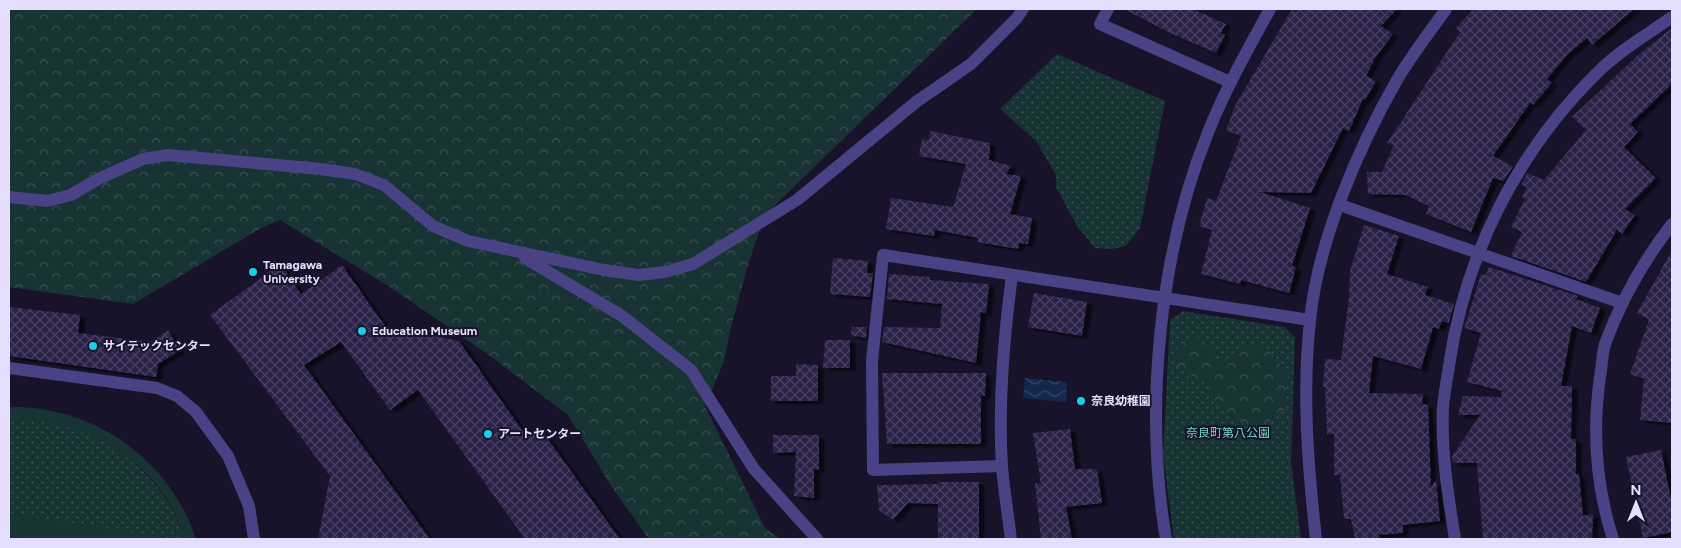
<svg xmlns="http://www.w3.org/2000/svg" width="1681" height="548" font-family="Figtree,'Noto Sans JP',sans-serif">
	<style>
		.grass { fill: url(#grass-dots) }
		.forest { fill: url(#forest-crowns) }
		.garden { fill: #173333 }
		.water { fill: url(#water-waves) }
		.building { fill: url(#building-cross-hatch); filter: url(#shadow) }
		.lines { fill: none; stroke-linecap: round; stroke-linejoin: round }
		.minor { stroke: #494385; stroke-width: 12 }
		.poi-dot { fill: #1bccec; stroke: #18132a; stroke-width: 2 }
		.labels { text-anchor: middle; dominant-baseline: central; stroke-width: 4; stroke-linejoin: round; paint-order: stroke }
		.poi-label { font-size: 12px; font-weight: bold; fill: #e4dffc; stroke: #18132a; text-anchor: start }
		.park-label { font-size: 12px; fill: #6fd8c3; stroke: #18132a }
	</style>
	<defs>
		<pattern id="grass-dots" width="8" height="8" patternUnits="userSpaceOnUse" patternTransform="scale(1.25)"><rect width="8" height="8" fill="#173333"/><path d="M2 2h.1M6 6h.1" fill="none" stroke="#395051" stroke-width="1.8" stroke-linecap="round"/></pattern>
		<pattern id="forest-crowns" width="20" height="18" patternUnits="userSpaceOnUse" patternTransform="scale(1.25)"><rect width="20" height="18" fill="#173333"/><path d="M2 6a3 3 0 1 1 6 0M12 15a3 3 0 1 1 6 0" fill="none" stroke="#395051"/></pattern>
		<pattern id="water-waves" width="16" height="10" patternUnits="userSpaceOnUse" patternTransform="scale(1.25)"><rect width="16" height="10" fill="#14274d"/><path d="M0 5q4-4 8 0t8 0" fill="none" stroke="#364668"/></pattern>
		<pattern id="building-cross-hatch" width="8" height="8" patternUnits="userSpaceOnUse" patternTransform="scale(1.25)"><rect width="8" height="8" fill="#2b2149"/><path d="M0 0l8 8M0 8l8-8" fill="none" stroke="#4a4164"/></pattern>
		<filter id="shadow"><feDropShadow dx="5.5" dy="3" stdDeviation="1" flood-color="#0009"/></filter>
	</defs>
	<rect width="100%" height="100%" fill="#18132a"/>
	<path class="grass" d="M 1057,54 L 1165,101 L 1140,228 L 1126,246 L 1112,249 L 1095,248 L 1077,226 L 1056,187 L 1056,175 L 1036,141 L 1000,109 Z
		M 1183,311 L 1285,327 L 1295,338 L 1291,462 L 1301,539 L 1174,539 L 1163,455 L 1170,320 Z
		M 9,418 C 28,418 47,420 65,425 C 118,440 170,485 184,539 L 9,539 Z"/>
	<path class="forest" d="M 9,9 L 977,9 L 766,214 L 763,221 L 748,265 L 731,327 L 724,361 L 705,406 L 765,528 L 781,539 L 649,539 L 611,486 L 568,415 L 493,358 L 390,287 L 280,220 L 263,227 L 133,304 L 9,287 Z
		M 1197,337 L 1213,348 L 1217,362 L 1227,361 L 1247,345 L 1264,345 L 1288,374 L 1285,409 L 1266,424 L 1251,428 L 1226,413 L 1217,404 L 1208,384 L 1193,378 L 1176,366 L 1178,347 Z"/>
	<path class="garden" d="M 9,407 C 93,405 170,459 196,539 L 184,539 C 165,463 83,418 9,418 Z
		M 9,513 L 173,539 L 9,539 Z"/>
	<path class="water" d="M 1025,378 L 1067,382 L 1066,402 L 1023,398 Z"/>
	<path class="building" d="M 1124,9 L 1193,9 L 1226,24 L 1221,33 L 1225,35 L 1216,53 L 1168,32 Z
		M 1292,9 L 1397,9 L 1381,26 L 1393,34 L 1375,58 L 1366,76 L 1376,81 L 1365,100 L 1363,99 L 1349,131 L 1343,128 L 1311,193 L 1260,192 L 1310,208 L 1292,266 L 1296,267 L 1289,293 L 1241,280 L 1240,284 L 1201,274 L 1212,230 L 1199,226 L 1207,198 L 1216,201 L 1241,136 L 1226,130 L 1236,104 Z
		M 1473,9 L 1634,9 L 1592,45 L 1587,38 L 1567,55 L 1547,79 L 1552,83 L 1533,105 L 1530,103 L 1493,156 L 1513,166 L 1504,181 L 1493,178 L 1471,232 L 1426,214 L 1429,206 L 1405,195 L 1368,194 L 1367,172 L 1382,172 L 1394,145 L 1387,143 L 1460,32 L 1456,28 Z
		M 1672,28 L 1672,84 L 1630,124 L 1638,132 L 1624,147 L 1656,178 L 1625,209 L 1635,215 L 1622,234 L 1617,230 L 1586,282 L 1511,256 L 1522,232 L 1511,227 L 1525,199 L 1522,197 L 1527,187 L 1521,185 L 1527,173 L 1544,180 L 1586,130 L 1572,117 L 1638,55 Z
		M 930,131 L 990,143 L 989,160 L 1011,166 L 1006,174 L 1021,176 L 1010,214 L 1032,218 L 1028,244 L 1019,243 L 1018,249 L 977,242 L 978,238 L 935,230 L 934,236 L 886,229 L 891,198 L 953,207 L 966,164 L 919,156 L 922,139 L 929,140 Z
		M 1364,225 L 1399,236 L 1387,274 L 1428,287 L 1425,295 L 1454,304 L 1449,323 L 1442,321 L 1439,329 L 1433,327 L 1421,369 L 1373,356 L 1369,393 L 1423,394 L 1422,404 L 1428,405 L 1431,487 L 1436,479 L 1440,521 L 1403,525 L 1403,533 L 1379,535 L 1380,539 L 1355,539 L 1351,519 L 1344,519 L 1340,475 L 1334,475 L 1334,434 L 1327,434 L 1325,387 L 1323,387 L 1325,359 L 1341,360 L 1349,297 L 1350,271 Z
		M 1672,250 L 1672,423 L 1640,420 L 1644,379 L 1630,374 L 1649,320 L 1637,313 Z
		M 833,258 L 868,261 L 867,273 L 873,273 L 870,297 L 830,294 Z
		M 280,264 L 301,294 L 342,265 L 385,326 L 459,341 L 527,437 L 542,431 L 620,539 L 525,539 L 418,390 L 390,410 L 341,342 L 304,365 L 430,539 L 318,539 L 330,476 L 210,315 Z
		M 1489,267 L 1578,296 L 1576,299 L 1600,308 L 1591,333 L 1572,326 L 1561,386 L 1572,386 L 1571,439 L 1576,439 L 1576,474 L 1579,474 L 1583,516 L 1593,514 L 1592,539 L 1483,539 L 1477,463 L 1453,463 L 1452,456 L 1480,415 L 1458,415 L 1463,396 L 1501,397 L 1502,391 L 1467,382 L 1481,333 L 1464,328 L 1465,326 L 1481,274 L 1486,275 Z
		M 889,274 L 930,277 L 930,280 L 989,284 L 986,313 L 981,312 L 976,363 L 882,342 L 884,327 L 940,328 L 942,304 L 887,299 Z
		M 1034,293 L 1087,302 L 1082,336 L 1028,327 Z
		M 9,307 L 80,315 L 78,333 L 151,342 L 168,330 L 180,350 L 158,364 L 156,377 L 9,356 Z
		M 852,327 L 867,327 L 866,338 L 851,335 Z
		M 825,340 L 850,340 L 850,368 L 823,368 Z
		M 796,364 L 818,365 L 818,401 L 771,401 L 771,376 L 796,376 Z
		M 882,373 L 986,373 L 985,396 L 981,395 L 981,444 L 887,444 Z
		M 1070,429 L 1075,469 L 1097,469 L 1102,503 L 1066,507 L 1072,539 L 1041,539 L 1035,483 L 1041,484 L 1033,433 Z
		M 773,435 L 819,435 L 819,470 L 814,469 L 814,498 L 794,496 L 796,452 L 773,453 Z
		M 1661,450 L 1672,504 L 1672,532 L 1643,538 L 1626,457 Z
		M 938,482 L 979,482 L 979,539 L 938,539 L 938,504 L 908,503 L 893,520 L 879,510 L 877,485 L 938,484 Z"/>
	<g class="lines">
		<path class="minor" d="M 1108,9 L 1100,24 L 1230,82
			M 9,197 L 47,201 L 71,195 L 98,179 L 143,159 L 168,155 L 321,169 L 355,174 L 384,185 L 433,226 L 468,241 L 604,270 L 639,275 L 665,272 L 693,264 L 797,200 L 916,102 L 971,64 L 1017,18 L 1023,9
			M 1340,205 L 1622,303
			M 525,258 L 622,316 L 691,370 L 754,469 L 817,539
			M 9,368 L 157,388 L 177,396 L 196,412 L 228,456 L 249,506 L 254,539
			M 1002,466 L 873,470 L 872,361 L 883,255 L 1310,320
			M 1011,539 C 1008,515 1004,491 1002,467 C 998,402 1004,338 1012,275
			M 1166,539 C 1144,410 1159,252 1209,130 C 1226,88 1248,49 1270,9
			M 1316,539 C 1308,467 1302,394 1310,321 C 1317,244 1358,148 1397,80 C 1411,56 1430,32 1446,9
			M 1455,539 C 1448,495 1441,452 1443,407 C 1444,394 1447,380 1449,366 C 1465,254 1518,150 1599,71 C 1620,50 1648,34 1672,17
			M 1613,539 C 1596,486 1592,433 1600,377 C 1602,367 1602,354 1605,344 C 1621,300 1644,260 1672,224"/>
	</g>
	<g class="poi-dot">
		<circle cx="253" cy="272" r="5"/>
		<circle cx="362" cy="331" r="5"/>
		<circle cx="93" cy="346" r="5"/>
		<circle cx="1081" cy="401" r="5"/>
		<circle cx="488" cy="434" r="5"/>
	</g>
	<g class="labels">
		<g class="poi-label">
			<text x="263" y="265">Tamagawa<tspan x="263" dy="14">University</tspan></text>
			<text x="372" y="331">Education Museum</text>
			<text x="103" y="346">サイテックセンター</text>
			<text x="1091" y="401">奈良幼稚園</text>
			<text x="498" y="434">アートセンター</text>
		</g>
		<g class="park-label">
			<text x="1228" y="433">奈良町第八公園</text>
		</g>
	</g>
	<rect width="1681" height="548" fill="none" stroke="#e4dffc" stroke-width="20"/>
	<g transform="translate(1636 503)" stroke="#18132a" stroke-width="4" paint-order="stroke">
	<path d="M0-4L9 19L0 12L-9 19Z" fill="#e4dffc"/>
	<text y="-8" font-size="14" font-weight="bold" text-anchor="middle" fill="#e4dffc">N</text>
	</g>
</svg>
